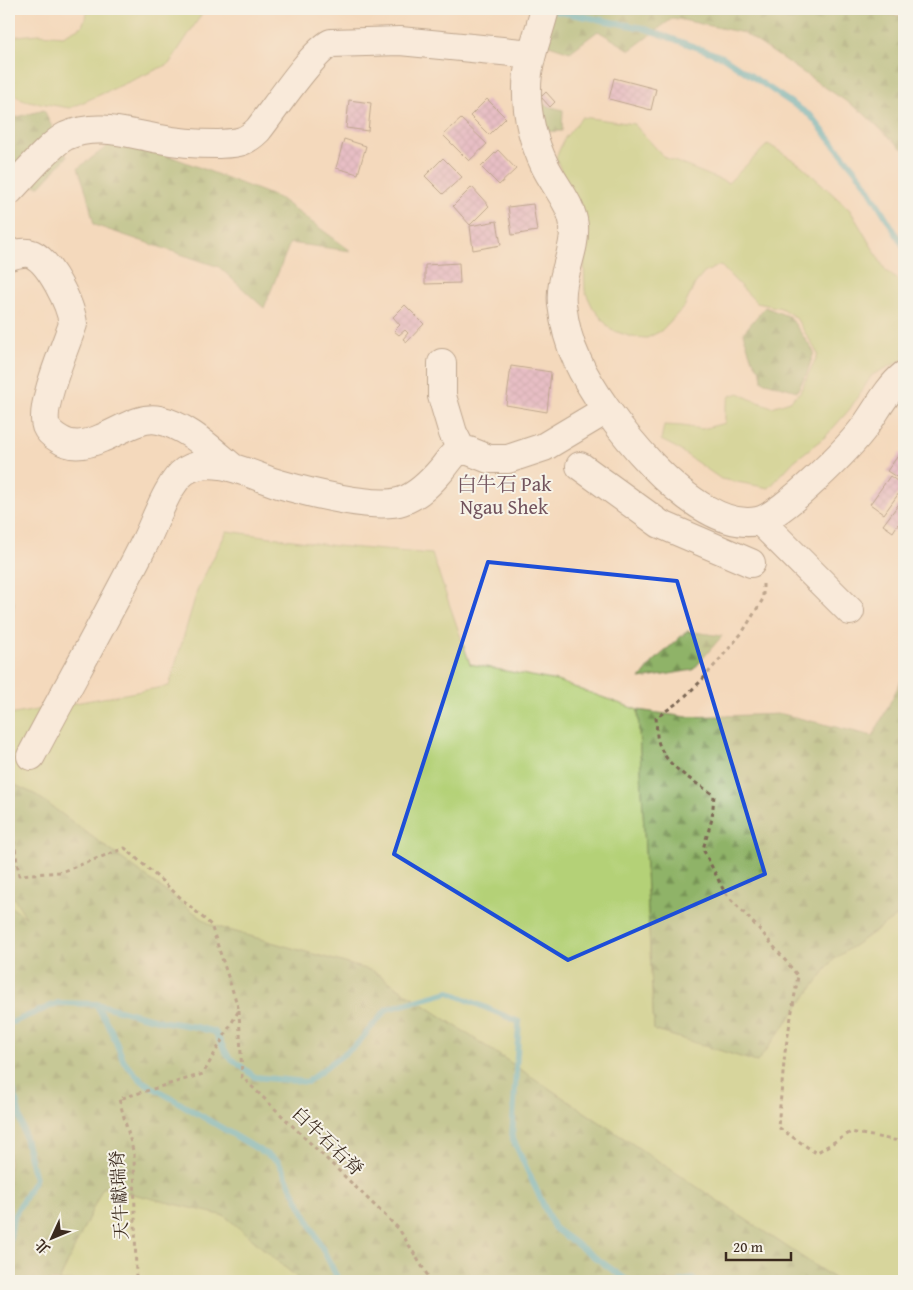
<svg xmlns="http://www.w3.org/2000/svg" width="913" height="1290" font-family="'Gentium Book Plus','Noto Serif TC',serif">
	<style>
		.grass { fill: #b4d177; stroke: #787e4a }
		.forest { fill: url(#forest-firs); stroke: #656e43 }
		.lines { fill: none; stroke-linecap: round; stroke-linejoin: round }
		.stream { stroke: #46b0c5; stroke-width: 6 }
		.building { fill: url(#building-cross-hatch) }
		.minor-casing { stroke: #7c6755; stroke-width: 30 }
		.path { stroke: #7c6755; stroke-width: 3; stroke-dasharray: 4 4; stroke-linecap: butt }
		.minor { stroke: #fff; stroke-width: 28 }
		.marked { fill: none; stroke: #1d4ed8; stroke-width: 4; stroke-linejoin: round }
		.labels { text-anchor: middle; dominant-baseline: central; stroke-width: 4; stroke-linejoin: round; paint-order: stroke }
		.street-label { font-size: 18px; fill: #3b2a1e; stroke: #f7f3e8 }
		.quarter-label { font-size: 20px; fill: #72535d; stroke: #f7f3e8 }
	</style>
	<defs>
		<pattern id="forest-firs" width="22" height="20" patternUnits="userSpaceOnUse" patternTransform="scale(1.25)"><rect width="22" height="20" fill="#8fb368"/><path d="M5 1l3.5 6h-7zM16 11l3.5 6h-7z" fill="#769255"/></pattern>
		<pattern id="building-cross-hatch" width="8" height="8" patternUnits="userSpaceOnUse" patternTransform="scale(1.25)"><rect width="8" height="8" fill="#d89ed1"/><path d="M0 0l8 8M0 8l8-8" fill="none" stroke="#b081a9"/></pattern>
	</defs>
	<rect width="100%" height="100%" fill="#f7f3e8"/>
	<filter id="ink" filterUnits="userSpaceOnUse"><feTurbulence type="fractalNoise" baseFrequency=".02" numOctaves="2"/><feDisplacementMap in="SourceGraphic" scale="10" xChannelSelector="R" yChannelSelector="G"/><feConvolveMatrix kernelMatrix="1 2 1 2 8 2 1 2 1" color-interpolation-filters="sRGB"/></filter>
	<filter id="wash" filterUnits="userSpaceOnUse"><feTurbulence type="fractalNoise" baseFrequency=".0096" numOctaves="4" result="noise"/><feDisplacementMap in="SourceGraphic" scale="20" xChannelSelector="R" yChannelSelector="G"/><feGaussianBlur stdDeviation="1.12" result="paint"/><feColorMatrix in="noise" values="0 0 0 0 0 0 0 0 0 0 0 0 0 0 0 0 0 1.4 0 .05"/><feComposite in="paint" operator="in"/></filter>
	<g filter="url(#wash)">
		<rect width="100%" height="100%" fill="#f4d9bc"/>
		<path class="grass" d="M 87,9 L 205,9 L 169,64 L 70,108 L 22,100 L 14,93 L 9,85 L 10,43 L 17,36 L 39,34 L 63,36 L 82,26 L 88,11 Z
			M 582,117 L 634,124 L 664,157 L 728,183 L 768,144 L 801,165 L 850,210 L 886,271 L 904,285 L 904,359 L 872,375 L 849,410 L 826,436 L 794,461 L 769,488 L 721,479 L 675,447 L 661,440 L 664,425 L 682,426 L 702,429 L 725,423 L 725,409 L 730,396 L 739,393 L 750,399 L 772,407 L 790,401 L 800,392 L 818,354 L 796,318 L 781,308 L 757,303 L 720,265 L 704,273 L 695,284 L 684,307 L 661,331 L 647,338 L 632,337 L 611,330 L 593,308 L 585,291 L 584,259 L 588,230 L 568,189 L 556,158 L 564,139 Z
			M 227,531 L 336,546 L 432,554 L 470,664 L 557,681 L 638,710 L 654,1030 L 757,1062 L 833,960 L 904,911 L 904,1281 L 838,1281 L 373,971 L 211,925 L 36,795 L 9,782 L 9,715 L 169,686 L 198,588 Z
			M 9,890 L 27,918 L 9,906 Z
			M 103,1186 L 225,1216 L 301,1281 L 59,1281 Z"/>
		<path class="forest" d="M 547,9 L 798,9 L 904,16 L 904,149 L 901,148 L 862,112 L 744,33 L 673,18 L 630,50 L 598,31 L 570,52 L 537,41 Z
			M 537,103 L 563,110 L 562,131 L 541,132 Z
			M 44,110 L 67,157 L 40,186 L 9,184 L 9,119 Z
			M 120,137 L 279,198 L 351,251 L 290,243 L 264,308 L 219,267 L 94,225 L 87,194 L 78,168 Z
			M 765,307 L 790,317 L 814,352 L 807,373 L 797,391 L 762,381 L 761,372 L 751,357 L 743,333 Z
			M 9,589 L 14,603 L 9,646 Z
			M 687,631 L 722,636 L 693,670 L 640,679 L 653,662 Z
			M 904,675 L 904,911 L 833,960 L 757,1062 L 654,1030 L 638,710 L 687,717 L 782,714 L 873,736 Z
			M 9,782 L 36,795 L 211,925 L 373,971 L 838,1281 L 301,1281 L 225,1216 L 103,1187 L 59,1281 L 9,1281 L 9,906 L 26,917 L 9,890 Z"/>
		<g class="lines">
			<path class="stream" d="M 550,10 L 643,28 L 723,57 L 811,116 L 864,181 L 904,247
				M 96,1004 L 161,1021 L 196,1027 L 215,1032 L 228,1056 L 255,1077 L 307,1082 L 357,1044 L 387,1009 L 449,992 L 519,1022 L 512,1137 L 554,1228 L 628,1281
				M 9,1022 L 13,1022 L 58,1003 L 96,1004 L 111,1030 L 124,1062 L 142,1081 L 278,1161 L 339,1281
				M 9,1081 L 12,1084 L 35,1179 L 13,1218 L 9,1246
				M 681,1281 L 693,1279 L 695,1281"/>
		</g>
		<g id="blocks">
			<path class="building" d="M 614,78 L 656,89 L 651,110 L 609,99 Z
				M 546,92 L 555,102 L 550,107 L 541,97 Z
				M 487,99 L 506,118 L 489,135 L 470,116 Z
				M 349,100 L 371,103 L 368,131 L 346,128 Z
				M 461,119 L 487,144 L 469,161 L 443,135 Z
				M 344,139 L 366,146 L 358,174 L 336,168 Z
				M 498,150 L 516,169 L 499,185 L 481,167 Z
				M 443,158 L 462,177 L 443,194 L 425,176 Z
				M 472,187 L 489,206 L 470,225 L 453,206 Z
				M 533,204 L 537,231 L 512,235 L 508,207 Z
				M 497,221 L 501,245 L 473,250 L 470,226 Z
				M 459,263 L 460,283 L 425,284 L 425,265 Z
				M 405,305 L 424,324 L 407,342 L 403,339 L 408,333 L 405,330 L 399,335 L 394,331 L 400,325 L 393,317 Z
				M 511,366 L 551,372 L 547,412 L 506,405 Z
				M 900,453 L 904,456 L 904,482 L 887,471 Z
				M 890,476 L 904,486 L 884,514 L 870,504 Z
				M 904,497 L 904,528 L 898,524 L 893,532 L 883,525 Z"/>
		</g>
	</g>
	<g filter="url(#ink)">
		<use href="#blocks" fill-opacity="0" stroke="#7c6755" stroke-width="1"/>
		<g class="lines">
			<defs>
				<path id="minor" d="M 545,9 C 540,30 531,51 528,73 C 524,106 531,137 545,166 C 554,185 572,204 574,226 C 576,252 559,278 562,304 C 564,322 569,343 577,360 C 600,411 694,535 758,521 C 782,516 851,446 866,425 C 878,408 888,388 904,375
					M 9,191 C 22,178 51,143 66,136 C 98,122 128,134 160,139 C 179,143 197,144 217,144 C 236,143 244,144 258,130 C 274,110 311,53 331,43 L 400,41 L 532,54
					M 9,256 C 17,254 24,251 32,254 C 50,262 71,305 73,324 C 66,345 39,406 46,426 C 48,431 54,436 59,439 C 72,448 89,444 102,438 C 120,431 140,416 159,420 C 187,426 210,449 232,467
					M 442,363 L 442,396 L 453,433 L 462,451
					M 580,466 L 660,524 L 751,563
					M 760,521 L 850,611
					M 31,756 C 68,686 107,617 143,546 C 154,526 167,483 185,471 C 214,453 252,476 279,484 C 307,492 375,510 402,501 C 419,495 432,481 443,468 C 448,462 452,455 458,451 L 469,451 L 489,459 L 508,459 L 544,447 L 606,410"/>
			</defs>
			<use href="#minor" class="minor-casing"/>
			<path class="path" d="M 763,584 L 763,599 L 742,633 L 702,680 L 680,701 L 656,718 C 657,725 656,734 658,741 C 666,768 693,780 714,795 L 712,819 L 703,849 L 725,893 L 761,931 L 798,976 L 785,1052 L 778,1127 L 816,1153 L 851,1132 L 904,1142
				M 9,809 L 19,875 L 61,872 L 125,848 L 211,925 L 239,1010 L 203,1074 L 119,1099 L 134,1154 L 136,1281
				M 239,1010 L 242,1077 L 399,1229 L 431,1281"/>
			<use href="#minor" class="minor"/>
		</g>
	</g>
	<path d="M0 0H913V1290H0ZM 488,562 L 677,581 L 765,874 L 568,960 L 394,854 Z" fill="#f4d9bc" fill-opacity=".55" fill-rule="evenodd"/>
	<path class="marked" d="M 488,562 L 677,581 L 765,874 L 568,960 L 394,854 Z"/>
	<g class="labels">
		<g class="street-label">
			<text transform="translate(328 1141) rotate(44)">白牛石右脊</text>
			<text transform="translate(119 1195) rotate(-93)">天牛獻瑞脊</text>
		</g>
		<g class="quarter-label">
			<text x="504" y="483">白牛石 Pak<tspan x="504" dy="23">Ngau Shek</tspan></text>
		</g>
	</g>
	<rect width="913" height="1290" fill="none" stroke="#f7f3e8" stroke-width="30"/>
	<g transform="translate(52 1238) rotate(226)" stroke="#f7f3e8" stroke-width="4" paint-order="stroke">
	<path d="M0-4L9 19L0 12L-9 19Z" fill="#3b2a1e"/>
	<text y="-8" font-size="14" font-weight="bold" text-anchor="middle" fill="#3b2a1e">北</text>
	</g>
	<path d="M726 1252v8h65v-8" fill="none" stroke="#3b2a1e" stroke-width="2.5"/>
	<text x="733" y="1252" font-size="15" fill="#3b2a1e" stroke="#f7f3e8" stroke-width="4" paint-order="stroke">20 m</text>
</svg>
